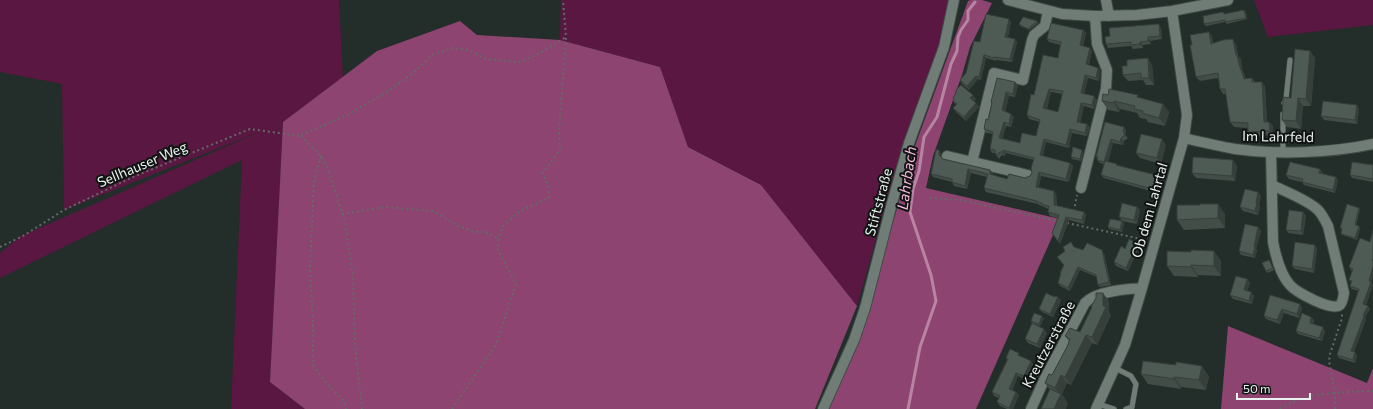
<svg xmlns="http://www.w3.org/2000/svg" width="1373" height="409" font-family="Commissioner,sans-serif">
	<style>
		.green { fill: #5a1741 }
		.forest { fill: #8e4470 }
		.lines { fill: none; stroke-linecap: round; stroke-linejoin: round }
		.stream { stroke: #b884a3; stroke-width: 3 }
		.service-casing { stroke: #414b46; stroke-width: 6 }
		.minor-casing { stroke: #414b46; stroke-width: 12 }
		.path { stroke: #626b67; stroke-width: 2; stroke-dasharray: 2 3; stroke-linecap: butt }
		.service { stroke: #707d77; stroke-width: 5 }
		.minor { stroke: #707d77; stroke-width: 10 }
		.wall { fill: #434d48; fill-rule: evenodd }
		.shaded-wall { fill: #373f3b }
		.building { fill: #4e5a54; stroke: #373f3b; fill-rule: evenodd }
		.labels { text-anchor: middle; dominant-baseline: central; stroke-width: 4; stroke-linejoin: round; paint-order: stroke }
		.street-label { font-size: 14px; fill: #eaf1ee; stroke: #101412 }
		.water-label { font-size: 15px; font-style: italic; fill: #fbbadd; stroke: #101412 }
	</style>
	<rect width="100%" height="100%" fill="#232d29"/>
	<path class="green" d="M 0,0 L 339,0 L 343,77 L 283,122 L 270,382 L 305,409 L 231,409 L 242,160 L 0,278 L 0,253 L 21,236 L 264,130 L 64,210 L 62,84 L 0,72 Z
		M 561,0 L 949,0 C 945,48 918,96 904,142 C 887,196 873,251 857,306 L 761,185 L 688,147 L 660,67 L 560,40 Z
		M 1254,0 L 1373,0 L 1373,25 L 1268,37 Z"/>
	<path class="forest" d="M 971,0 L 982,0 L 992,3 L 970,47 L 962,75 L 933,156 L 926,188 L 1060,219 L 976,409 L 829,409 L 868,309 L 915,146 L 968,1 Z
		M 460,21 L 477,35 L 560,40 L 660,67 L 688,147 L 761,185 L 857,306 L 815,409 L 305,409 L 270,382 L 283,122 L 377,51 Z
		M 1228,326 L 1367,383 L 1373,368 L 1373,409 L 1221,409 Z"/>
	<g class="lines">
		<path class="stream" d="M 908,409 L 920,347 L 936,301 L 931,275 L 910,212 L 913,189 L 919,171 L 924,137 L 937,117 L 951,64 L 957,51 L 958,37 L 961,30 L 968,20 L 968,11 L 975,2"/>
		<defs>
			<path id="service" d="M 1284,103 L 1286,99 L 1290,60
				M 1283,151 L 1283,114
				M 1115,368 L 1131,376 L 1136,384 L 1132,407 L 1126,409
				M 1098,404 L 1114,409"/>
			<path id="minor" d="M 1008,0 L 1062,14 L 1095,16 L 1137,15 L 1172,11 L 1228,0
				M 1106,0 L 1109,16
				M 1184,138 C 1201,142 1218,146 1235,149 C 1277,155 1331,153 1373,144
				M 1271,152 L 1273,242 C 1276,257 1280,274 1290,285 C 1296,292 1332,312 1340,305 C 1343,302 1343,297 1344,293 L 1328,226 C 1325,220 1322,214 1318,210 C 1308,200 1284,191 1272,185
				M 947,156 L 1028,175
				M 972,162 L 994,73 L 1023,80 L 1032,40 L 1034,35 L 1045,26 L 1048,11
				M 1081,188 L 1106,89 L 1107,70 L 1097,44 L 1095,16
				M 823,409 L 854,340 L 865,308 L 892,203 L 909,143 L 944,47 L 954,0
				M 1031,409 L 1045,378 L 1085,303 C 1096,291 1126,289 1142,288
				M 1096,409 L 1125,345 L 1142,288 L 1184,138 L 1187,115 L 1172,11"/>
		</defs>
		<use href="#service" class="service-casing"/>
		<use href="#minor" class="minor-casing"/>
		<path class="path" d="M 301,135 L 347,115 L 385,93 L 412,74 L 432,55 L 453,48 L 469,50 L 486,59 L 520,62 L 540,53 L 566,37
			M 301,136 L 321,156 L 328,169 L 345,222 L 353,276 L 355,344 L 362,409
			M 321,156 L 314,181 L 310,266 L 313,324 L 313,365 L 326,383 L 344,401 L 346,409
			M 930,198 L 960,200 L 1058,221
			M 1074,211 L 1077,195
			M 342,214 L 385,207 L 433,211 L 458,226 L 475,232 L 485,232 L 499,239
			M 1067,223 L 1146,240
			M 0,247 L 23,236 L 64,210 L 133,177 L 250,129 L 301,136
			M 452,409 L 496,345 L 516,284 L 497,248 L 502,227 L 520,211 L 549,198 L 548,186 L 543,173 L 560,150 L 559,132 L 566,37 L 563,0
			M 1280,409 C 1303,392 1345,392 1373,391
			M 1335,409 L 1335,393 L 1329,361 L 1330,354 L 1342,318 L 1342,314"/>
		<use href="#service" class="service"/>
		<use href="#minor" class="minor"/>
	</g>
	<path class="wall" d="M 1246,12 L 1247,19 L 1227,24 L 1225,22 L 1206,26 L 1204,24 L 1225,14 Z
		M 1037,21 L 1038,23 L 1029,30 L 1020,26 L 1019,24 Z
		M 1011,22 L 1008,37 L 1015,39 L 1017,42 L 1012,62 L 996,60 L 996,61 L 986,58 L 981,80 L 978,79 L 969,90 L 962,84 L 960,80 L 966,73 L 980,42 Z
		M 1161,28 L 1162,39 L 1150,41 L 1151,44 L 1143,45 L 1143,48 L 1133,49 L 1131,46 L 1108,48 L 1106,44 Z
		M 1083,30 L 1086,33 L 1083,46 L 1092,51 L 1089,65 L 1098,68 L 1100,71 L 1099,81 L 1088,78 L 1084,94 L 1097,100 L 1094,109 L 1084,106 L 1080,123 L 1087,124 L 1090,128 L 1087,136 L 1072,133 L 1069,148 L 1046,142 L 1043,156 L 1070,163 L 1073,166 L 1069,182 L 1041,176 L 1039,187 L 1054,191 L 1056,194 L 1057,206 L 1084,212 L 1086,215 L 1084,224 L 1069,220 L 1060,244 L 1052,233 L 1058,218 L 1050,216 L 1048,212 L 1049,209 L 1046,208 L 1044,207 L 1039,205 L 1038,204 L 986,192 L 984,188 L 987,177 L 971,173 L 967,189 L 954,186 L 952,182 L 933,177 L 931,174 L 939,150 L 941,154 L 941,157 L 943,159 L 993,173 L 992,175 L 1007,179 L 1025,178 L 1030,176 L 1032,173 L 1034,160 L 1006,153 L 1005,156 L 1002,155 L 999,159 L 996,155 L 996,153 L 992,153 L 990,149 L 993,134 L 986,133 L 984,129 L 988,120 L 992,104 L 991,102 L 1018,85 L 1015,97 L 1009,96 L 1005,111 L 1014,117 L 1011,127 L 1006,126 L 1002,138 L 1020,143 L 1036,136 L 1040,122 L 1029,119 L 1027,115 L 1034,95 L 1058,58 L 1060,45 L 1049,42 L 1047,39 ZM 1051,92 L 1062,94 L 1058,112 L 1047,109 Z
		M 1212,36 L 1213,43 L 1236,44 L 1238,56 L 1241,59 L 1242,69 L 1246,79 L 1252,78 L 1255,82 L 1265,86 L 1267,122 L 1269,122 L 1273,126 L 1273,135 L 1252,137 L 1248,132 L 1248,128 L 1234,127 L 1230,122 L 1226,94 L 1223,94 L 1220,89 L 1218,78 L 1200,81 L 1196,77 Z
		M 1310,51 L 1315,58 L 1311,106 L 1303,106 L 1301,129 L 1287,127 L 1282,120 Z
		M 1152,65 L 1154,85 L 1146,85 L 1143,80 L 1128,81 L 1123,75 Z
		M 973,95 L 976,99 L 974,101 L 979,107 L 966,121 L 956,112 L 953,108 L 956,105 L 953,101 L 954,100 L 953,98 Z
		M 1108,95 L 1140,98 L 1163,104 L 1169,112 L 1165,126 L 1148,122 L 1146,119 L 1140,118 L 1137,113 L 1120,109 L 1119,112 L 1108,110 L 1102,101 Z
		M 1359,109 L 1357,124 L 1324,120 L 1321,116 Z
		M 1105,122 L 1124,127 L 1126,131 L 1125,135 L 1128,138 L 1124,141 L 1123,145 L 1113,143 L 1108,162 L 1162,179 L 1158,193 L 1104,178 L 1101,175 L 1104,164 L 1100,163 L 1097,160 L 1098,158 L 1096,157 Z
		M 1166,145 L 1161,164 L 1140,158 L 1136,153 Z
		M 1082,150 L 1083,152 L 1081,161 L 1072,159 L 1071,157 Z
		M 1373,165 L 1373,182 L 1352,178 L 1350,175 Z
		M 1237,166 L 1235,181 L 1196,178 L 1192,173 Z
		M 1320,169 L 1322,172 L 1322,173 L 1338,180 L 1335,193 L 1304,185 L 1302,182 L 1289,179 L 1286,175 Z
		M 1258,192 L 1261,196 L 1259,205 L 1260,207 L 1258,215 L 1243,211 L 1240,207 Z
		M 1137,207 L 1140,210 L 1137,224 L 1122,221 L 1119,217 Z
		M 1360,210 L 1356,225 L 1360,228 L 1357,240 L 1342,235 L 1341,234 L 1342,230 L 1340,228 Z
		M 1303,212 L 1306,216 L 1303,235 L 1289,233 L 1286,230 Z
		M 1225,214 L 1225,228 L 1184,230 L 1177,220 Z
		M 1124,223 L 1122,232 L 1109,229 L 1108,227 Z
		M 1258,227 L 1261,231 L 1256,249 L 1257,250 L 1255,258 L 1241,255 L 1239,251 Z
		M 1373,230 L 1373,276 L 1371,282 L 1373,285 L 1366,305 L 1370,309 L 1365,317 L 1366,319 L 1354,352 L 1357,355 L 1355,363 L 1339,358 L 1337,355 L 1359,291 L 1352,289 L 1350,286 L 1351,282 L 1349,280 L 1352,271 L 1351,270 L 1349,267 L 1370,242 Z
		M 1315,245 L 1317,249 L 1314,273 L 1295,269 L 1292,266 Z
		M 1140,246 L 1128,271 L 1116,266 L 1114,262 L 1125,249 Z
		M 1075,247 L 1083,250 L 1104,253 L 1111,285 L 1100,287 L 1098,285 L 1097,277 L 1080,270 L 1070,291 L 1060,286 L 1058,283 L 1061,274 L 1060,273 L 1064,265 L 1065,251 Z
		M 1214,251 L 1221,261 L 1221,276 L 1198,275 L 1198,277 L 1174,276 L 1167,266 L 1191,252 Z
		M 1269,260 L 1274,270 L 1268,273 L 1266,271 Z
		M 1247,279 L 1250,283 L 1247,291 L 1251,292 L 1254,296 L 1252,304 L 1233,299 L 1230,295 Z
		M 1270,295 L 1300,304 L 1302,308 L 1299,318 L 1284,313 L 1280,324 L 1266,319 L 1264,316 Z
		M 1061,300 L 1053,317 L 1042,312 L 1039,309 Z
		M 1109,301 L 1109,312 L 1111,315 L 1097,345 L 1092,343 L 1071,385 L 1067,383 L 1062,394 L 1068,404 L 1050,390 L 1045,383 L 1052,375 L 1067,347 L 1069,341 L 1065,336 L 1080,332 L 1092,308 L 1091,307 Z
		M 1311,317 L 1314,320 L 1313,324 L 1325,331 L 1322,341 L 1298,334 L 1296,331 Z
		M 1044,318 L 1040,326 L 1032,323 L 1031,321 Z
		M 1047,333 L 1040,348 L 1028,343 L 1025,339 Z
		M 1021,356 L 1021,357 L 1031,361 L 1033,364 L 1026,380 L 1018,376 L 1012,390 L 1016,392 L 1019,395 L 1013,409 L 1007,409 L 1000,406 L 997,402 L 999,398 L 994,396 L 992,392 L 1007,360 L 1006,358 Z
		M 1141,374 L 1209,376 L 1206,390 L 1181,387 L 1181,389 L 1148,384 Z"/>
	<path class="shaded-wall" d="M 1244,10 L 1246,12 L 1247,19 L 1246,18 Z
		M 1009,19 L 1011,22 L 1007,40 L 1005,37 Z
		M 1159,24 L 1161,28 L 1162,39 L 1160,36 Z
		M 1083,30 L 1086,33 L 1082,49 L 1080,45 Z
		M 1209,32 L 1212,36 L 1214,49 L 1211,44 Z
		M 1148,37 L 1150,41 L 1151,44 L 1148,41 Z
		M 1015,39 L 1017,42 L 1012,62 L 1010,59 Z
		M 1233,39 L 1236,44 L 1238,56 L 1241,59 L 1242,69 L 1247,84 L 1244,79 L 1236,55 Z
		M 1140,42 L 1143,45 L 1143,48 L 1140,44 Z
		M 1090,48 L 1092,51 L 1088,68 L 1086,64 Z
		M 1310,51 L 1315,58 L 1311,106 L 1306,99 Z
		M 984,55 L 986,58 L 981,80 L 979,77 Z
		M 1148,58 L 1152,65 L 1154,85 L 1149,78 Z
		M 1098,68 L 1100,71 L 1099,81 L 1096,78 Z
		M 1085,75 L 1088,78 L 1083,96 L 1081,93 Z
		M 976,76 L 978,79 L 969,90 L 967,86 Z
		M 1015,82 L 1018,85 L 1015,97 L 1013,94 Z
		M 1262,82 L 1265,86 L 1267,127 L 1264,122 Z
		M 1049,89 L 1051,92 L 1046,112 L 1043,108 Z
		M 1006,92 L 1009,96 L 1005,114 L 1002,110 Z
		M 973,95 L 976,99 L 973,102 L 970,98 Z
		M 1094,96 L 1097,100 L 1094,109 L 1092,105 Z
		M 1298,98 L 1303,106 L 1301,129 L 1296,121 Z
		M 1114,101 L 1120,109 L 1119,112 L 1114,103 Z
		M 976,103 L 979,107 L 966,121 L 964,117 Z
		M 1081,103 L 1084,106 L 1079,125 L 1077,122 Z
		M 1163,104 L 1169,112 L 1165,126 L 1159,118 Z
		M 1357,105 L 1359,109 L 1357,124 L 1355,120 Z
		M 1011,114 L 1014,117 L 1011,127 L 1009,124 Z
		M 1004,122 L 1006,126 L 1002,141 L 999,138 Z
		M 1269,122 L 1273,126 L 1273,135 L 1270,131 Z
		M 1087,124 L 1090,128 L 1087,136 L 1085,133 Z
		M 1124,127 L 1126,131 L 1125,135 L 1128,138 L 1123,131 Z
		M 1070,129 L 1072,133 L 1069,148 L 1066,145 Z
		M 1121,138 L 1124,141 L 1123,145 L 1120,142 Z
		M 1044,139 L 1046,142 L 1042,159 L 1040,155 Z
		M 1111,139 L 1113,143 L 1107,165 L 1104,162 Z
		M 1162,139 L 1166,145 L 1161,164 L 1157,158 Z
		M 939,150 L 941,154 L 941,158 L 939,155 Z
		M 1003,150 L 1006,153 L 1005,156 L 1003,152 Z
		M 1082,150 L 1083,152 L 1081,161 L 1080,159 Z
		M 1233,160 L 1237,166 L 1235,181 L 1232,176 Z
		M 1070,163 L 1073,166 L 1069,182 L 1066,179 Z
		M 968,169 L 971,173 L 967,189 L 965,186 Z
		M 1320,169 L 1322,172 L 1321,176 L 1319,173 Z
		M 990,170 L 993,173 L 992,178 L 990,174 Z
		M 1039,172 L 1041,176 L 1038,190 L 1036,187 Z
		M 1160,176 L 1162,179 L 1158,193 L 1156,190 Z
		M 1336,177 L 1338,180 L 1335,193 L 1333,190 Z
		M 1054,191 L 1056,194 L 1057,208 L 1054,205 Z
		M 1258,192 L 1261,196 L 1259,205 L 1260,207 L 1258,215 L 1255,211 L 1256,203 Z
		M 1218,204 L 1225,214 L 1225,228 L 1218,218 Z
		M 1137,207 L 1140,210 L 1137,224 L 1134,220 Z
		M 1359,208 L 1360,210 L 1356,227 L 1355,225 Z
		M 1084,212 L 1086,215 L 1084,224 L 1082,220 Z
		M 1303,212 L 1306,216 L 1303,235 L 1301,231 Z
		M 1066,217 L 1069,220 L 1060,244 L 1058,241 Z
		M 1122,221 L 1124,223 L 1122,232 L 1120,230 Z
		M 1359,226 L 1360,228 L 1357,240 L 1355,238 Z
		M 1258,227 L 1261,231 L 1256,249 L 1257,250 L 1255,258 L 1253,255 L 1254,247 Z
		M 1137,243 L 1140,246 L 1128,271 L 1126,268 Z
		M 1315,245 L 1317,249 L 1314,273 L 1312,269 Z
		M 1102,250 L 1104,253 L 1111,285 L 1109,282 Z
		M 1214,251 L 1221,261 L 1221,276 L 1214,266 Z
		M 1191,265 L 1198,275 L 1198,277 L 1191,267 Z
		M 1373,266 L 1373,276 L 1371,282 L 1373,285 L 1365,307 L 1363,304 Z
		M 1078,267 L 1080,270 L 1070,291 L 1068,288 Z
		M 1247,279 L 1250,283 L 1246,294 L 1244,290 Z
		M 1251,292 L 1254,296 L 1252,304 L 1249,301 Z
		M 1103,293 L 1109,301 L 1109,312 L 1111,315 L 1097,345 L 1092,337 L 1103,306 Z
		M 1058,297 L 1061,300 L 1053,317 L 1050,314 Z
		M 1300,304 L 1302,308 L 1299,318 L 1297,314 Z
		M 1368,306 L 1370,309 L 1365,317 L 1366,319 L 1353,354 L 1351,351 L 1363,315 Z
		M 1282,309 L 1284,313 L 1280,324 L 1277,320 Z
		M 1042,316 L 1044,318 L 1040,326 L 1039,324 Z
		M 1311,317 L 1314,320 L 1312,327 L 1310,323 Z
		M 1323,327 L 1325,331 L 1322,341 L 1319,338 Z
		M 1044,329 L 1047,333 L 1040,348 L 1037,344 Z
		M 1086,335 L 1092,343 L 1071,385 L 1065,377 Z
		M 1355,352 L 1357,355 L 1355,363 L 1353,360 Z
		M 1031,361 L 1033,364 L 1026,380 L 1024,376 Z
		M 1202,366 L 1209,376 L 1206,390 L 1199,380 Z
		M 1016,373 L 1018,376 L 1012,392 L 1009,389 Z
		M 1061,375 L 1067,383 L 1062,394 L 1068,404 L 1066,409 L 1054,409 L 1061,396 L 1055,388 Z
		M 1174,377 L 1181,387 L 1181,389 L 1174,379 Z
		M 1016,392 L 1019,395 L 1013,409 L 1010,409 L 1009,408 Z"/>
	<path class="building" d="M 1244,10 L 1246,18 L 1225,22 L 1225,20 L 1204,24 L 1203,16 L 1223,12 L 1224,14 Z
		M 986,14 L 1009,19 L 1005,37 L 1015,39 L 1010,59 L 994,57 L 994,58 L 984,55 L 979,77 L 976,76 L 967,86 L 960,80 L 966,73 L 974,41 L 980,42 Z
		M 1023,17 L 1037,21 L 1028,29 L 1019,24 Z
		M 1051,23 L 1083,30 L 1080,45 L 1090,48 L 1086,64 L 1098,68 L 1096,78 L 1085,75 L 1081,93 L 1094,96 L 1092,105 L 1081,103 L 1077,122 L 1087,124 L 1085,133 L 1070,129 L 1066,145 L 1044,139 L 1040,155 L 1070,163 L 1066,179 L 1039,172 L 1036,187 L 1054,191 L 1054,205 L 1084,212 L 1082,220 L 1066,217 L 1058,241 L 1052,233 L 1059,215 L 1048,212 L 1049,206 L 1043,205 L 1042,203 L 1037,202 L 1037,201 L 984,188 L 988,174 L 968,169 L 965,186 L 952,182 L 952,179 L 931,174 L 936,150 L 939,150 L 939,155 L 943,159 L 990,170 L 990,174 L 1007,179 L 1009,174 L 1025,178 L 1030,176 L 1032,173 L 1031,169 L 1034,158 L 1003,150 L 1003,152 L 1000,152 L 996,155 L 995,150 L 990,149 L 993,132 L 984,129 L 986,119 L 988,120 L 992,103 L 991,102 L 997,78 L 1015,82 L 1013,94 L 1006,92 L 1002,110 L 1011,114 L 1009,124 L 1004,122 L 999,138 L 1020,143 L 1022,133 L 1036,136 L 1040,120 L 1027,115 L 1031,94 L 1034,95 L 1043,55 L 1058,58 L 1061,42 L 1047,39 ZM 1049,89 L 1063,91 L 1058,112 L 1043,108 Z
		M 1159,24 L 1160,36 L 1148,37 L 1148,41 L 1140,42 L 1140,44 L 1131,45 L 1131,42 L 1106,44 L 1105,37 L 1110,36 L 1109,28 Z
		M 1209,32 L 1211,44 L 1223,40 L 1233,39 L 1236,55 L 1237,55 L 1239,64 L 1244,79 L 1252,78 L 1252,82 L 1262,82 L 1264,122 L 1269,122 L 1270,131 L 1248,132 L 1248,123 L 1230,122 L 1225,89 L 1220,89 L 1218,73 L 1196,77 L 1190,45 L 1192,45 L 1190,35 Z
		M 1295,49 L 1310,51 L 1306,99 L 1298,98 L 1296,121 L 1282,120 L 1283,97 L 1291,98 Z
		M 1148,58 L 1149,78 L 1141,78 L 1141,73 L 1123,75 L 1122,66 L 1127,66 L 1127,60 Z
		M 961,85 L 973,95 L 970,98 L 976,103 L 964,117 L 953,108 L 957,104 L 953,101 L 954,99 L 953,98 L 956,93 L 956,90 Z
		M 1109,89 L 1138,95 L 1137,97 L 1163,104 L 1159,118 L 1142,113 L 1143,111 L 1134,109 L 1135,106 L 1114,101 L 1114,103 L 1102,101 L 1103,94 L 1108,95 Z
		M 1323,101 L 1357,105 L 1355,120 L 1321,116 Z
		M 1105,122 L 1124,127 L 1123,131 L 1125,135 L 1121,138 L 1120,142 L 1111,139 L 1104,162 L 1097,160 L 1098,157 L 1096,157 Z
		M 1141,134 L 1162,139 L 1157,158 L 1136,153 Z
		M 1073,147 L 1082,150 L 1080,159 L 1071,157 Z
		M 1193,157 L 1233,160 L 1232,176 L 1192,173 Z
		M 1105,161 L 1117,164 L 1116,165 L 1160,176 L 1156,190 L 1101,175 Z
		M 1290,162 L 1320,169 L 1319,173 L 1336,177 L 1333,190 L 1302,182 L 1303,179 L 1286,175 Z
		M 1352,162 L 1373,165 L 1373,179 L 1350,175 Z
		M 1245,189 L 1258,192 L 1256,203 L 1257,203 L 1255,211 L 1240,207 Z
		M 1122,203 L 1137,207 L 1134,220 L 1119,217 Z
		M 1200,204 L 1218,204 L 1218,218 L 1177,220 L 1177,205 L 1200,205 Z
		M 1347,204 L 1359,208 L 1355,225 L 1359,226 L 1355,238 L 1341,234 L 1342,228 L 1340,228 Z
		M 1289,210 L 1303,212 L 1301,231 L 1286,230 Z
		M 1110,219 L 1122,221 L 1120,230 L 1108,227 Z
		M 1245,224 L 1258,227 L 1254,247 L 1255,247 L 1253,255 L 1239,251 Z
		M 1373,230 L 1373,259 L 1372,260 L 1373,261 L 1373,266 L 1369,281 L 1371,282 L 1363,304 L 1368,306 L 1363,315 L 1364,316 L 1351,351 L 1355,352 L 1353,360 L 1337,355 L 1359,289 L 1350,286 L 1352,281 L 1349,280 L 1353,269 L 1349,267 L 1360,238 L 1370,242 Z
		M 1129,239 L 1137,243 L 1126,268 L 1114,262 L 1121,246 L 1125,249 Z
		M 1071,242 L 1074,247 L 1083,250 L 1087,243 L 1102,250 L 1109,282 L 1098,285 L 1096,275 L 1078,267 L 1068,288 L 1058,283 L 1061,273 L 1060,273 L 1064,265 L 1057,257 L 1065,251 L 1063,247 Z
		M 1295,242 L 1315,245 L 1312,269 L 1292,266 Z
		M 1191,250 L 1214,251 L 1214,266 L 1191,265 L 1191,267 L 1167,266 L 1167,251 L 1191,252 Z
		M 1269,260 L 1273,268 L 1266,271 L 1262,263 Z
		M 1236,276 L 1247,279 L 1244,290 L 1251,292 L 1249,301 L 1230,295 Z
		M 1046,293 L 1052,296 L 1058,297 L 1050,314 L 1039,309 Z
		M 1096,293 L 1103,293 L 1103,306 L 1106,307 L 1092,337 L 1086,335 L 1065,377 L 1061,375 L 1055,388 L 1045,383 L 1049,374 L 1052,375 L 1067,347 L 1070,339 L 1065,336 L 1070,328 L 1080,332 L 1092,307 L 1091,307 L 1096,298 Z
		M 1270,295 L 1300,304 L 1297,314 L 1282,309 L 1277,320 L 1264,316 Z
		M 1034,313 L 1042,316 L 1039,324 L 1031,321 Z
		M 1302,313 L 1311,317 L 1310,323 L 1323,327 L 1319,338 L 1296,331 Z
		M 1032,323 L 1044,329 L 1037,344 L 1025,339 Z
		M 1010,349 L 1019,353 L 1018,355 L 1031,361 L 1024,376 L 1016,373 L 1009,389 L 1016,392 L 1009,408 L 997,402 L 1000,396 L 992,392 L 1008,359 L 1006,358 Z
		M 1143,361 L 1176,365 L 1176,362 L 1202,366 L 1199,380 L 1174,377 L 1174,379 L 1141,374 Z
		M 1050,389 L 1061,394 L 1054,409 L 1041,409 Z"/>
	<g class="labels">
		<g class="street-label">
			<text transform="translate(1278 136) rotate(1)">Im Lahrfeld</text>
			<text transform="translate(142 164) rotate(-23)">Sellhauser Weg</text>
			<text transform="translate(878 202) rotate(-75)">Stiftstraße</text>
			<text transform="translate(1149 210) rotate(-74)">Ob dem Lahrtal</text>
			<text transform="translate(1048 344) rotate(-62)">Kreutzerstraße</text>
		</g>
		<g class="water-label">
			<text transform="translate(906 178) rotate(-82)">Lahrbach</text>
		</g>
	</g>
	<path d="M1237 393v6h73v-6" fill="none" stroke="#eaf1ee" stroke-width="2"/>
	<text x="1243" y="393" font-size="12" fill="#eaf1ee" stroke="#101412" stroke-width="3" paint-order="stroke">50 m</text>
</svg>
